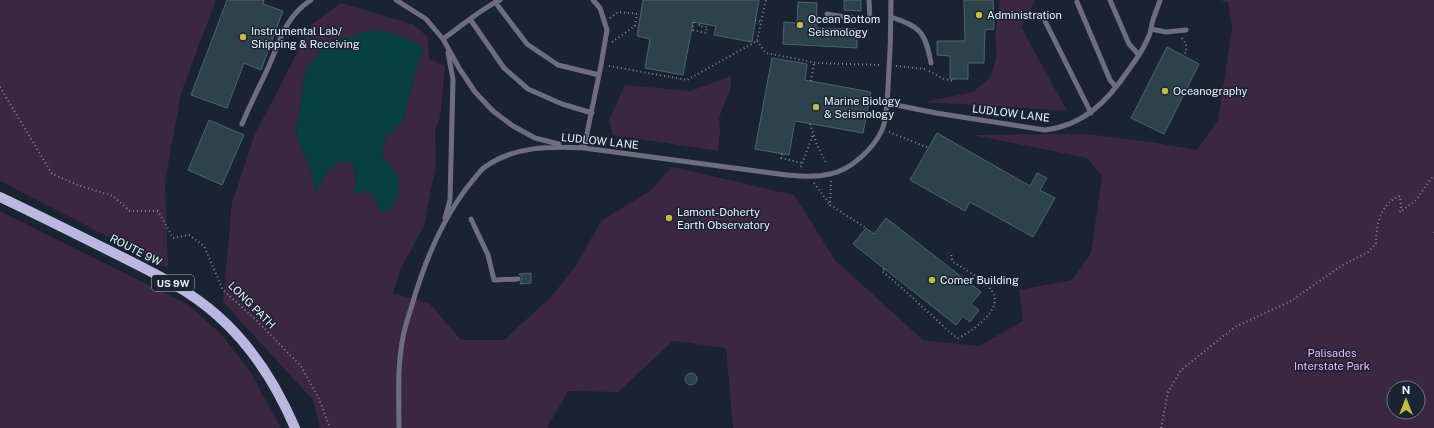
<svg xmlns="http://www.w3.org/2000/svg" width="1434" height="428" font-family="'Public Sans',sans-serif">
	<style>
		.green { fill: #3b2741; fill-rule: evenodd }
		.water { fill: #064041 }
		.building { fill: #2d434c; stroke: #4c636d }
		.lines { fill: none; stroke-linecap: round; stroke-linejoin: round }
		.path { stroke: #7f8794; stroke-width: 2; stroke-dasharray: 1 3; stroke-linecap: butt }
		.service { stroke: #6e6d80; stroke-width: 5 }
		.primary { stroke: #bab7e0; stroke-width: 10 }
		.poi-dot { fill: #c5bc3d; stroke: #192332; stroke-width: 1.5 }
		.labels { text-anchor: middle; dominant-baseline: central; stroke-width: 3; stroke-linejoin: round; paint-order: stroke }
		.shield { fill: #192332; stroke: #abb3bf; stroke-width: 1 }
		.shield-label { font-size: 10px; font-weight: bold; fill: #eaf1fb }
		.poi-label { font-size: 11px; fill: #eaf1fb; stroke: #192332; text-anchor: start }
		.street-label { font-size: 11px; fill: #eaf1fb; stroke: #192332 }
		.park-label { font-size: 11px; fill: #ecbcf9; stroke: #192332 }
	</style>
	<rect width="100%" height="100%" fill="#192332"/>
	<path class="green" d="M 0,0 L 216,0 L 181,93 L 165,182 L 168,268 L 0,181 Z
		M 1000,0 L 1035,0 L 1021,27 L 1067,111 L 996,106 L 924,102 L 973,92 L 989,79 L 997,56 L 995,37 Z
		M 1219,0 L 1434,0 L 1434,428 L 733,428 L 726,348 L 673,341 L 618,392 L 568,391 L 547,428 L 320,428 L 313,400 L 223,302 L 232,203 L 254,136 L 312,24 L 341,3 L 412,24 L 428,37 L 429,59 L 445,66 L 440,117 L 435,130 L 436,164 L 424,226 L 401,268 L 393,293 L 430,304 L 461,340 L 504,340 L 551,297 L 577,264 L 601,221 L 650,191 L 672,167 L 794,195 L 835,260 L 923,340 L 979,346 L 1023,321 L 1019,290 L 1072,280 L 1091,253 L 1102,176 L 1087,158 L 973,135 L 1087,134 L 1151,142 L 1197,150 L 1218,120 L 1232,28 L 1228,2 ZM 369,30 L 424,48 L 416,69 L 403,121 L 385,138 L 382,156 L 396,173 L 382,214 L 374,198 L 368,190 L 354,194 L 356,177 L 353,164 L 342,161 L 328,170 L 316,192 L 309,166 L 296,133 L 306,69 L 321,51 L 338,37 L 350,37 ZM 1394,388 L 1418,388 L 1418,412 L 1394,412 Z
		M 731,76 L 731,87 L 719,118 L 720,133 L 718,151 L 613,135 L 609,120 L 625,85 L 691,91 Z
		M 0,211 L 187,304 L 220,333 L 250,371 L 281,428 L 0,428 Z"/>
	<path class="water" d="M 369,30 C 393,31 404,36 424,48 L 416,69 L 403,121 L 385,138 L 382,156 C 386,161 393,167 396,173 C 402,190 398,207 382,214 L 374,198 L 368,190 L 354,194 L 356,177 L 353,164 L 342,161 L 328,170 L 316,192 L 309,166 L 296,133 L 306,69 L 321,51 L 338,37 L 350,37 Z"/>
	<path class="building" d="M 227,0 L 264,0 L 263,4 L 283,11 L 261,70 L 244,63 L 227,108 L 191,95 Z
		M 643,0 L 759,0 L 752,42 L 714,35 L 716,26 L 693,22 L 683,75 L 645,68 L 650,39 L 637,36 Z
		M 844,0 L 861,0 L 861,11 L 844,10 Z
		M 964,0 L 993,0 L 994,29 L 985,30 L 984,63 L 968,63 L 968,79 L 950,79 L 950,56 L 937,55 L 937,41 L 965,41 Z
		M 798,2 L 817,3 L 816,28 L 857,29 L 857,48 L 783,44 L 784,22 L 797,23 Z
		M 1167,47 L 1199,64 L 1164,134 L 1131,118 Z
		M 772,58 L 807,64 L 805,80 L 871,92 L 863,133 L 795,121 L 789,155 L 755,149 Z
		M 209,120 L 244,135 L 222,185 L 188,170 Z
		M 937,133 L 1030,186 L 1037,173 L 1047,178 L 1040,190 L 1055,198 L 1033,237 L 970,202 L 965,211 L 910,180 Z
		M 886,218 L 981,292 L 971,304 L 979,310 L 970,322 L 963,316 L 956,325 L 853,244 L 866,228 L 874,234 Z
		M 531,273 L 531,283 L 520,284 L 522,278 L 519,274 Z
		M685 379a6 6 0 1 1 12 0a6 6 0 1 1-12 0Z"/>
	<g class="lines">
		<path class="path" d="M 610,18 L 618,12 L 640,14
			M 755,20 L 762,22
			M 694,22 L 693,30 L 706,33 L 707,27 L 699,26 L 699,23
			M 1182,38 L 1186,44 L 1186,52 L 1183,56
			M 757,41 L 766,53 L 817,63 L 882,65
			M 612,42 L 635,26 L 637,14
			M 609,66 L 687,80 L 757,41 L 766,0
			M 896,66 L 925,69
			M 929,71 L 944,79 L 953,81 L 953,79
			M 811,81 L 814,63
			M 0,87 L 52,174 L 78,185 L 113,196 L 130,211 L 158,211 L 173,238 L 189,235 L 204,246 L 223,290 L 255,319 L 301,366 L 319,399 L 330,428
			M 810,124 L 817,145 L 826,163
			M 889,132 L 929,148
			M 782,154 L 781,158 L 802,163
			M 801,167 L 813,134
			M 831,181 L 830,205 L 866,228
			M 814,183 L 830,205
			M 1434,232 L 1434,233
			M 884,269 L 882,271 L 901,287 L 954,336 L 958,338 C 971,332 1000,312 994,295 C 990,283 963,268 953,262 L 951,257 L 952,253
			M 1161,428 L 1168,392 L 1181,370 L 1235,327 L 1291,301 L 1341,266 L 1368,252 L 1376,244 C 1376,226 1380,203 1400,196 L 1401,207 L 1400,212 L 1415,201 L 1434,175"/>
		<path class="service" d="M 396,0 L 426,19 L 443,39 L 459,68 L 475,92 L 493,111 L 513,126 L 535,138 L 559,144
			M 1110,0 L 1129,44 L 1139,55
			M 495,2 L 527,44 L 558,65 L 599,75
			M 1077,2 L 1110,80 L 1116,87
			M 827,14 L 870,21 L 869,0
			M 1042,15 L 1091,113
			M 891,17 C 921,27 925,32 931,63
			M 470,19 L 504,68 L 528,89 L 562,104 L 592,113
			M 1151,29 L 1166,32 L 1186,30
			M 443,39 C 462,26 479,10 500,0
			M 887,104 L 896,105 L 936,113 L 1045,130 C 1082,126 1107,102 1127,72 C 1135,61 1143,51 1148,38 C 1151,33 1151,26 1153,20 C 1155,13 1158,7 1160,0
			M 242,124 C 250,105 259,87 268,68 C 280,41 285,17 311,0
			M 581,147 L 584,148 L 601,65 L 607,30 L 600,8 L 593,0
			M 445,218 L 450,200 L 453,79 L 448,53
			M 471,219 L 488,255 L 494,280 L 518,279
			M 399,428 C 399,398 397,367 403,337 C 405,326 409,315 412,305 C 425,260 443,216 473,180 C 477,176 480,170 485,167 C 514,146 551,146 584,148 L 779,174 C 796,176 813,178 830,174 C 851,170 873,149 882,130 C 887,119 887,100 888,88 C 890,59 891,29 891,0"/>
		<path class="primary" d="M 0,197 C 40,216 80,236 120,256 C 154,273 189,290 218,316 C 253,347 277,386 295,428"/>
	</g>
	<g class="poi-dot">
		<circle cx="979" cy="15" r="4"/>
		<circle cx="800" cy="25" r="4"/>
		<circle cx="243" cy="37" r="4"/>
		<circle cx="1165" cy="91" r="4"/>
		<circle cx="816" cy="107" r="4"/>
		<circle cx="669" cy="218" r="4"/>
		<circle cx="932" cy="280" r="4"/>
	</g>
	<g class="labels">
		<rect class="shield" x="152" y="275" width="42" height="16" rx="3"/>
		<g class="shield-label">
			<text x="173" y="283">US 9W</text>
		</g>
		<g class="poi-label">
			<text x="987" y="15">Administration</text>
			<text x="808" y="19">Ocean Bottom<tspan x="808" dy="13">Seismology</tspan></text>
			<text x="251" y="31">Instrumental Lab/<tspan x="251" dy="13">Shipping &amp; Receiving</tspan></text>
			<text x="1173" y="91">Oceanography</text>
			<text x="824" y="101">Marine Biology<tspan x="824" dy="13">&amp; Seismology</tspan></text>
			<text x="677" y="212">Lamont-Doherty<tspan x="677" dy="13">Earth Observatory</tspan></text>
			<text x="940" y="280">Comer Building</text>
		</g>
		<g class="street-label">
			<text transform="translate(1011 113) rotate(7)">LUDLOW LANE</text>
			<text transform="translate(600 141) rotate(6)">LUDLOW LANE</text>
			<text transform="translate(136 250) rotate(27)">ROUTE 9W</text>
			<text transform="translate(252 305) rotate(45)">LONG PATH</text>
		</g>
		<g class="park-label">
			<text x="1332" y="353">Palisades<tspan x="1332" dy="13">Interstate Park</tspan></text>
		</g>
	</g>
	<g transform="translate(1406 400)"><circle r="19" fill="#192332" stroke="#6d7582"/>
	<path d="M0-3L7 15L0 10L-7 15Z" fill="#c5bc3d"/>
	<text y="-6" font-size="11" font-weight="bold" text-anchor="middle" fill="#eaf1fb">N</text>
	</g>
</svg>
